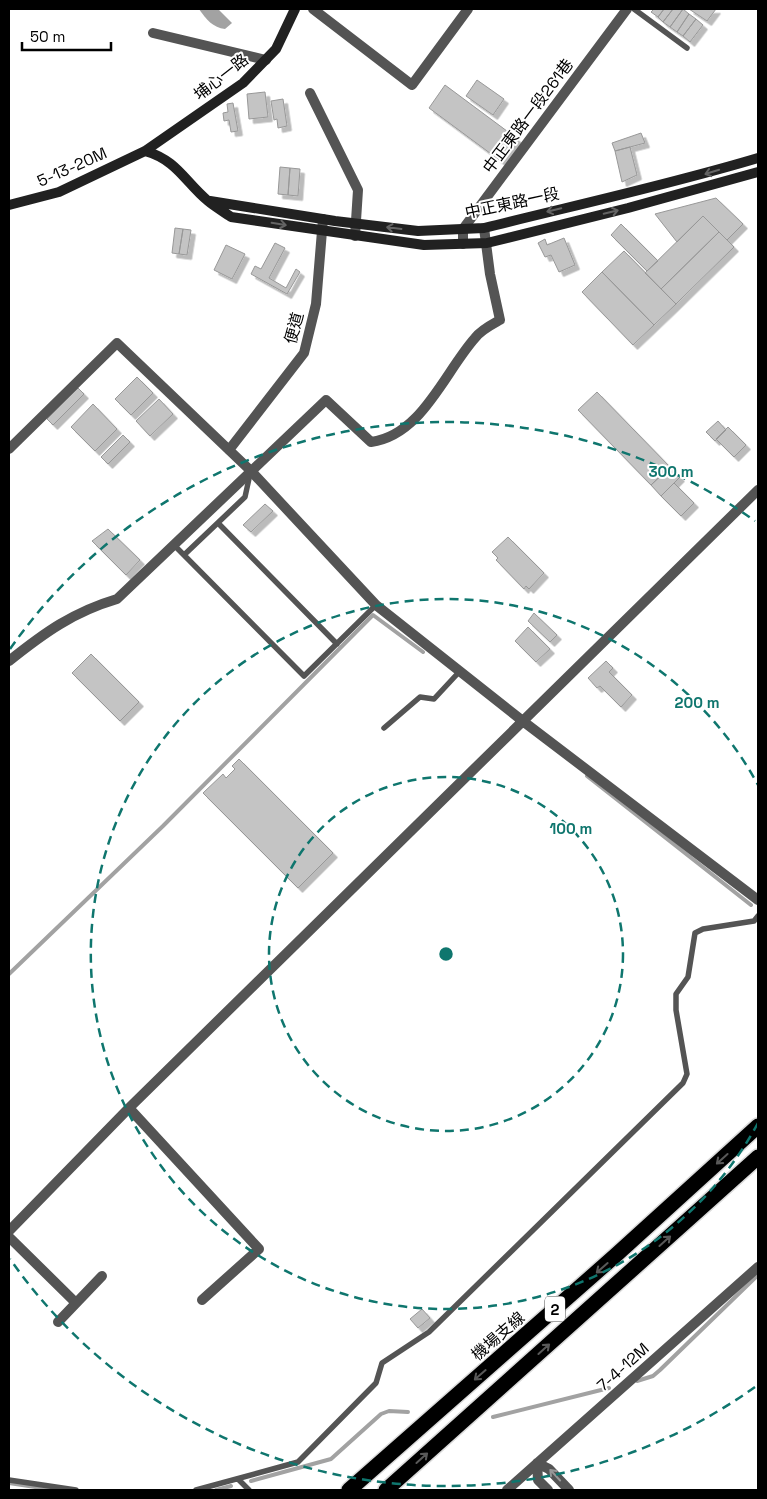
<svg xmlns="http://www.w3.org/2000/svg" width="767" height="1499" font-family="'Space Grotesk','Noto Sans TC',sans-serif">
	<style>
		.water { fill: #a2a2a2 }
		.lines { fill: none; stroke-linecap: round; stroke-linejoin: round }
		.stream { stroke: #a2a2a2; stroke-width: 4 }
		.building { fill: #c4c4c4; stroke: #989898; filter: url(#shadow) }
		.highway-casing { stroke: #dbdbdb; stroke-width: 18 }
		.lane { stroke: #545454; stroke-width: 5.5 }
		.street { stroke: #545454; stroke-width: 10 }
		.secondary { stroke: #212121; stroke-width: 10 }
		.highway { stroke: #000; stroke-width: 15 }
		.oneway { stroke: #646464 }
		.oneway2 { stroke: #595959 }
		.oneway3 { stroke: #989898 }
		.ring { fill: none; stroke: #0f766e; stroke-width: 2.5; stroke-dasharray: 9 6 }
		.labels { text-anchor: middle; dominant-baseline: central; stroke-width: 4; stroke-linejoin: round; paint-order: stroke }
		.shield { fill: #fff; stroke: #4c4c4c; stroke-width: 1 }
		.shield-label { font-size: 15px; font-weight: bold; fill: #000 }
		.street-label { font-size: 16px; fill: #000; stroke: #fff }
		.centre { fill: #0f766e; stroke: #fff; stroke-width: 2.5 }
		.ring-label { font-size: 15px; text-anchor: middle; font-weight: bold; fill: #0f766e; stroke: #fff; stroke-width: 4; stroke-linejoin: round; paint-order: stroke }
	</style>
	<defs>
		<filter id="shadow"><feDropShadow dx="4.5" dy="4.5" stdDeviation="0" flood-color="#0004"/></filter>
	</defs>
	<rect width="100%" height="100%" fill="#fff"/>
	<path class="water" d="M 199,9 L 218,9 L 232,23 L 225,29 C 213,28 206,19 199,9 Z"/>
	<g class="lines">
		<path class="stream" d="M 587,776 L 751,905
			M 9,974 L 163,826 L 373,615 L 423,652
			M 637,1381 L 653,1376 L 660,1370 L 758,1275
			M 493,1417 L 609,1388
			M 251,1481 L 331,1459 L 381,1414 L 389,1411 L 408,1412
			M 9,1483 L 55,1490
			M 216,1490 L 231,1486"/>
	</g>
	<path class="building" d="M 654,9 L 664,9 L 658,17 L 651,12 Z
		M 664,9 L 673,9 L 663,22 L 658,17 Z
		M 673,9 L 683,9 L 670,27 L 663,22 Z
		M 683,9 L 689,14 L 677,32 L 670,27 Z
		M 689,9 L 716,9 L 707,21 Z
		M 689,14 L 696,19 L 683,36 L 677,32 Z
		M 696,19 L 703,25 L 690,42 L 683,36 Z
		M 477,80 L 504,99 L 493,115 L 466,96 Z
		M 445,85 L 519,140 L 502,162 L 429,108 Z
		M 265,92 L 268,117 L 249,119 L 247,94 Z
		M 283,99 L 287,126 L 278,128 L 277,119 L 274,120 L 271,101 Z
		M 233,103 L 238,131 L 231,132 L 229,120 L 224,121 L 223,113 L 228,112 L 227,104 Z
		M 641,133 L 645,143 L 615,151 L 612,143 Z
		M 630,147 L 637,175 L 622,182 L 615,151 Z
		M 280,167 L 290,168 L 288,195 L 278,194 Z
		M 290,168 L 300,169 L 298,196 L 288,195 Z
		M 716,198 L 743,224 L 727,240 L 703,216 L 677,242 L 655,214 Z
		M 703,216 L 719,232 L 661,289 L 645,273 Z
		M 621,224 L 658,261 L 647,271 L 611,235 Z
		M 175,228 L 183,229 L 179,254 L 172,253 Z
		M 183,229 L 191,230 L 187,255 L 179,254 Z
		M 719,232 L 734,247 L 676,304 L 661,289 Z
		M 564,238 L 575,265 L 559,272 L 551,255 L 545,257 L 538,243 L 545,239 L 547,245 Z
		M 275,243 L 285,248 L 269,278 L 286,288 L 296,269 L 300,272 L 287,294 L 251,274 L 255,266 L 261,269 Z
		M 226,245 L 245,254 L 232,279 L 214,270 Z
		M 624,251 L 676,304 L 654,325 L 602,272 Z
		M 602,272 L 654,325 L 633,345 L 582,292 Z
		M 137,377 L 153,393 L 131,415 L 115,399 Z
		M 78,388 L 84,394 L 53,425 L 47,419 Z
		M 597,392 L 670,467 L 651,485 L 578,410 Z
		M 159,399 L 173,414 L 150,436 L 136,421 Z
		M 93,404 L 117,429 L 95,451 L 71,427 Z
		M 718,421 L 726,430 L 715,441 L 706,432 Z
		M 728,427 L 746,445 L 734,457 L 716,439 Z
		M 123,435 L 130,442 L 108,464 L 101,457 Z
		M 670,467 L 680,477 L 661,496 L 651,485 Z
		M 674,483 L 694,503 L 681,516 L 661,496 Z
		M 265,504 L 273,511 L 251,532 L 243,525 Z
		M 108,529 L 140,560 L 126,575 L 92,541 Z
		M 508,537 L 544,573 L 529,589 L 526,586 L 524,589 L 496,560 L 498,558 L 492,552 Z
		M 534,613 L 557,635 L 550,642 L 528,621 Z
		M 528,627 L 550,649 L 536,662 L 515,641 Z
		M 91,654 L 139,702 L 120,721 L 72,673 Z
		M 606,661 L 613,668 L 609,672 L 632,695 L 621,707 L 600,686 L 597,688 L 588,678 Z
		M 239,759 L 333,853 L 298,888 L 203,793 L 223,774 L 226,778 L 235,769 L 232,766 Z
		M 422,1309 L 430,1318 L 418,1328 L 410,1319 Z"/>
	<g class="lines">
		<defs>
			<path id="highway" d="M 349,1490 L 616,1255 L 758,1126
				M 386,1490 L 758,1157"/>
		</defs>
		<use href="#highway" class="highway-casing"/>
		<path class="lane" d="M 634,9 L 687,48
			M 218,523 L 337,644
			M 173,544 L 304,676 L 376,605
			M 184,555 L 245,497 L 250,474
			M 384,728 L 420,697 L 434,699 L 460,671
			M 238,1479 L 249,1490
			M 9,1480 L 76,1490
			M 196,1490 L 298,1462 L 376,1383 L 382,1363 L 429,1332 L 683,1083 L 687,1074 L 676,1010 L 676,994 L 688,977 L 695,933 L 703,929 L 754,921 L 758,916"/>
		<path class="street" d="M 313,9 L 412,85 L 468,9
			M 153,33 L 266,60
			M 310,93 L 358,190 L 355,236
			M 463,244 L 463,229 L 627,9
			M 9,449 L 117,343 L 251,471 L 376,605 L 524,722 L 758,900
			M 229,450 L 304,353 L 316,304 L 323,219
			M 9,661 C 44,633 73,612 117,599 L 326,400 L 371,442 C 422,435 444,373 475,338 C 481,330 491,325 500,320 L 490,274 L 484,228
			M 129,1108 L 259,1249 L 202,1300
			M 9,1231 L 129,1108 L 758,490
			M 9,1237 L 76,1303
			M 58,1322 L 102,1276
			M 507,1490 L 758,1267
			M 548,1490 L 538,1480 L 537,1463 L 549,1469 L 569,1490"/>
		<path class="secondary" d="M 145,151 C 177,160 185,182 208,201 C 215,207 224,212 231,217 L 424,245 L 487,243 L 628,208 L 758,172
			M 210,201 L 335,221 L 418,231 L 484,228 C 576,205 668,185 758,158
			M 9,205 L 59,192 L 145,151 L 243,83 L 276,49 L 295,9"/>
		<use href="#highway" class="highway"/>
	</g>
	<defs><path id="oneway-shaft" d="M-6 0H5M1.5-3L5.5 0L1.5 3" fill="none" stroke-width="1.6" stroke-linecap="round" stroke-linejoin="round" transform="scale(1.25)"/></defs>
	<g class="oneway">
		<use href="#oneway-shaft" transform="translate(712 172) rotate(163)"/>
		<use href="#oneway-shaft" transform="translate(554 210) rotate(166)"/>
		<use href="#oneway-shaft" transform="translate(611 212) rotate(-13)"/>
		<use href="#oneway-shaft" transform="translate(279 224) rotate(9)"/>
		<use href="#oneway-shaft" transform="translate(394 228) rotate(-173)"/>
	</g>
	<g class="oneway2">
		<use href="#oneway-shaft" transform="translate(722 1159) rotate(138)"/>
		<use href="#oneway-shaft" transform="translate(665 1241) rotate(-42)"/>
		<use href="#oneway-shaft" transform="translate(602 1268) rotate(139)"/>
		<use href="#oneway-shaft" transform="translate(544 1349) rotate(-42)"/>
		<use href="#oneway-shaft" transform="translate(480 1375) rotate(139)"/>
		<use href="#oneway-shaft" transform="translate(422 1458) rotate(-42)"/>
	</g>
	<use class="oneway3" href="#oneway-shaft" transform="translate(555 1475) rotate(-133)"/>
	<g class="ring">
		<circle cx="446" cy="954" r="177"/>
		<path d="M758 1123A355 355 0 1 1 758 785"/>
		<path d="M755 1387A532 532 0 0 1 10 1259M10 649A532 532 0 0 1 755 521"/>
	</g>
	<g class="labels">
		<rect class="shield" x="545" y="1296.5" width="20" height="25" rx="4"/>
		<g class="shield-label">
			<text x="555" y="1309">2</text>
		</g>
		<g class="street-label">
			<text transform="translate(221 77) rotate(-38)">埔心一路</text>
			<text transform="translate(528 116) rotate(-53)">中正東路一段261巷</text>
			<text transform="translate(72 167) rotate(-24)">5-13-20M</text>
			<text transform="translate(512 203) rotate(-12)">中正東路一段</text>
			<text transform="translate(294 328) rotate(-75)">便道</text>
			<text transform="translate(498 1336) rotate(-41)">機場支線</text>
			<text transform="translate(623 1367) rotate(-42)">7-4-12M</text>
		</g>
	</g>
	<circle cx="446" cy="954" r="8" class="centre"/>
	<g class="ring-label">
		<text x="671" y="477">300 m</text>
		<text x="697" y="708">200 m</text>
		<text x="571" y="834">100 m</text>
	</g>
	<rect width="767" height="1499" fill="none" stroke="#000000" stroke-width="20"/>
	<path d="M22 42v8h89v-8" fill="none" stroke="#000000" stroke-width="2.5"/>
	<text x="30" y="42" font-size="15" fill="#000000" stroke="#ffffff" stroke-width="4" paint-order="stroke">50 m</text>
</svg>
